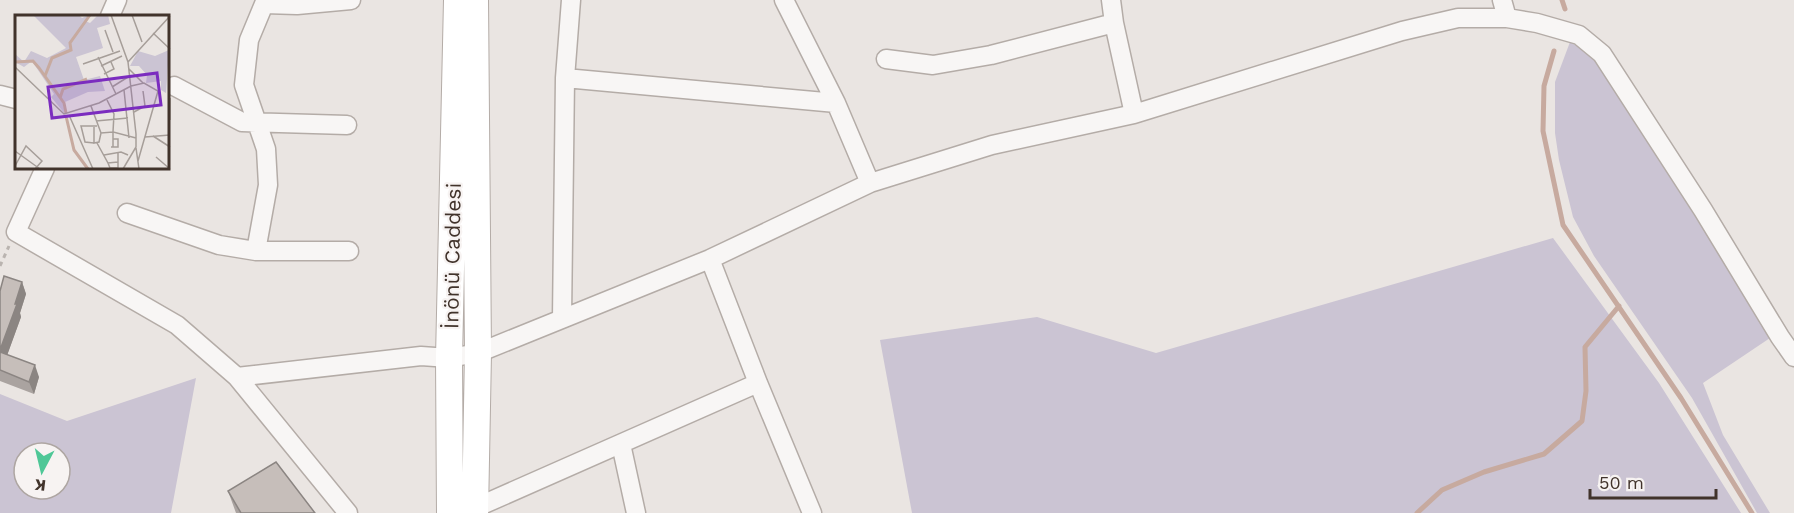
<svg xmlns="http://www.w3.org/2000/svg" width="1794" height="513" font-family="'Work Sans',sans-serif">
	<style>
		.green { fill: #cbc4d3; fill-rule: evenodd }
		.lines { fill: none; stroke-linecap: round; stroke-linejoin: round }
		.stream { stroke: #c7aa9f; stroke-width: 5 }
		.minor-casing { stroke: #b4aca7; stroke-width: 21 }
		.secondary-casing { stroke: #b4aca7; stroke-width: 28 }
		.path { stroke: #bab4b0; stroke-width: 3; stroke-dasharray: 4.5 4.5; stroke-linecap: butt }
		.minor { stroke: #f8f6f5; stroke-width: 18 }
		.secondary { stroke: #fff; stroke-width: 26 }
		.wall { fill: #aaa3a0 }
		.shaded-wall { fill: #8b8582 }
		.building { fill: #c6beba; stroke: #8b8582; stroke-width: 1.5 }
		.labels { text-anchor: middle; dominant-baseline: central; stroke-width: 4.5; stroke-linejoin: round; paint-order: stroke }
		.street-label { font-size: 21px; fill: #41332b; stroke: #f7f3f2 }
		.inset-river { fill: none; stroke: #c7aa9f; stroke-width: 3 }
		.inset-road { fill: none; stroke: #a69e99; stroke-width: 1.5 }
		.view { fill: #7b2cbf; fill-opacity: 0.15; stroke: #7b2cbf; stroke-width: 3 }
		.inset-edge { fill: none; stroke: #41332b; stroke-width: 3 }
	</style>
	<rect width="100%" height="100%" fill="#eae5e2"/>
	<path class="green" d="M 1570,42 L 1592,55 L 1708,227 L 1770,338 L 1703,383 L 1723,435 L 1770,513 L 1757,513 L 1692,398 L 1594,256 L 1573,217 L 1559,160 L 1555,133 L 1555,82 Z
		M 1553,238 L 1659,383 L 1741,513 L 912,513 L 880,340 L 1037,317 L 1156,353 Z
		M 196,378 L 171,513 L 0,513 L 0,394 L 67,421 ZM 24,453 L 60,453 L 60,489 L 24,489 Z"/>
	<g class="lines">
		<path class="stream" d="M 1562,0 L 1565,9
			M 1554,51 L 1544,86 L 1543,131 L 1563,225 L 1681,398 L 1752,513
			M 1417,513 L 1442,490 L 1484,472 L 1544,454 L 1582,421 L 1586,391 L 1585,347 L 1619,306"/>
		<defs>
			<path id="minor" d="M 784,0 L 836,103 L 870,183
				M 1111,0 L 1114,23 L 1134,114
				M 1502,0 L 1507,18
				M 110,16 L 117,0
				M 886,59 L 933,65 L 991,55 L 1114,23
				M 565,78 L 836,103
				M 174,86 L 242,122 L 347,125
				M 0,95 L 16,99
				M 45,168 L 16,232 L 177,325 L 237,377 L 421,356 L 449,358 L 478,353 L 710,259 L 870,183 L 992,145 L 1134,114 L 1402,31 L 1458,18 L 1507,18 L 1537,23 L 1579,35 L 1602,54 L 1703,210 L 1780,337 L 1794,357
				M 127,213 L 219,245 L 256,251 L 349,251
				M 256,251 L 268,185 L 266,149 L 244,85 L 249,40 L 264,4 L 297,5 L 351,0
				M 710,259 L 758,383 L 812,513
				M 562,318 L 565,78 L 571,0
				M 237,377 L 348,513
				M 621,444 L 636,513
				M 475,508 L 758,383"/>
			<path id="secondary" d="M 450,513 L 449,358 L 457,0
				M 475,513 L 478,353 L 475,0"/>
		</defs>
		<use href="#minor" class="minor-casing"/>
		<use href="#secondary" class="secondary-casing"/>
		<path class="path" d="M 0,266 L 9,246"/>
		<use href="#minor" class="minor"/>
		<use href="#secondary" class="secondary"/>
	</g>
	<path class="wall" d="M 22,282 L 26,294 L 20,313 L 21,317 L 7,355 L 39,377 L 34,394 L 0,381 L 0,291 Z
		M 228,491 L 315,513 L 236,513 Z"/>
	<path class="shaded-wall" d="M 22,282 L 26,294 L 20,313 L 21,317 L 4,364 L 0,354 L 0,350 Z
		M 35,365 L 39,377 L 34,394 L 29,382 Z"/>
	<path class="building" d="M 4,276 L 22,282 L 15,304 L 17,304 L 0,350 L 0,291 Z
		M 0,352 L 35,365 L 29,382 L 0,370 Z
		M 276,462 L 315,513 L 241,513 L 228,491 Z"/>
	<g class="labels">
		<g class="street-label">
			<text transform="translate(452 256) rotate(-89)">İnönü Caddesi</text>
		</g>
	</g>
	<g transform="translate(15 15)">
		<rect width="154" height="154" fill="#eae5e2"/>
		<path d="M 18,0 L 64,0 L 67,3 L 74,0 L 70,6 L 75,8 L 83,0 L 93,0 L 95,9 L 82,13 L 88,33 L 61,42 L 69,65 L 85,61 L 90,76 L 73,77 L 50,87 L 36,71 L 48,88 L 50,99 L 36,82 L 39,79 L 17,46 L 9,52 L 0,47 L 0,39 L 9,47 L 16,36 L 32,43 L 51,33 ZM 154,35 L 151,78 L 146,75 L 146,66 L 131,68 L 132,60 L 124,51 L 115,51 L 123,36 L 140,41 Z" fill="#cbc4d3"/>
		<path class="inset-river" d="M 0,47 L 18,46 L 24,53 L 49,88 L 51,98M 30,61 L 37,43 L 56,35 L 55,28 L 75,0M 45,83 L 48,74 L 72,64M 51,101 L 59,135 L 73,154"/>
		<path class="inset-road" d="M 96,0 L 113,47 L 121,119 L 121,132 L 108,154M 117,0 L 127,27M 90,15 L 98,37M 138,18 L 155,34M 83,42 L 101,79M 113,47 L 155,1M 68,49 L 105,36M 86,51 L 107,41M 0,52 L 49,99 L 84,88 L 116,71 L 129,68 L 143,76 L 123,146M 114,54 L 128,68M 89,59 L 99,54 L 96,47M 97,72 L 113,62M 109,75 L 114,123M 155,83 L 155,105M 92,85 L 99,99 L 98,117 L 121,123M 76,91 L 86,118 L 98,117 L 98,132M 119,97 L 130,91 L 128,76M 54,100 L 78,154M 81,106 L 113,103M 79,112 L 79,128 L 84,127 L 86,118M 138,121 L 155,132M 130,122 L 155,120M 79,128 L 70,127 L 66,111 L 82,111M 82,128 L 93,148 L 103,147M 96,132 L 103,132 L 103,124 L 98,124M 121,133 L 124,154M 0,136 L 25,154M 89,140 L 106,137 L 113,140M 141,142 L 155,154M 93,148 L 95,153 L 103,153 L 103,137M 0,151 L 11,131 L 27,146 L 20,154"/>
		<path class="view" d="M 142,58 L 146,90 L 37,103 L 33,72 Z"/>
		<rect width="154" height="154" class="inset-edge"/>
	</g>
	<g transform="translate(42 471) rotate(187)"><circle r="28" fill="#f7f3f2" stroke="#aea6a2" stroke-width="1.5"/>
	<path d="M0-4.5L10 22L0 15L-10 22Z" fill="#4fc797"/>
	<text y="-9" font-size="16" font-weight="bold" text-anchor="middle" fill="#41332b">K</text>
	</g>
	<path d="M1590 489v9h126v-9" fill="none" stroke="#41332b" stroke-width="3"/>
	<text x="1599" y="489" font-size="18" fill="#41332b" stroke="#f7f3f2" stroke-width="4.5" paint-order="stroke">50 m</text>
</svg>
